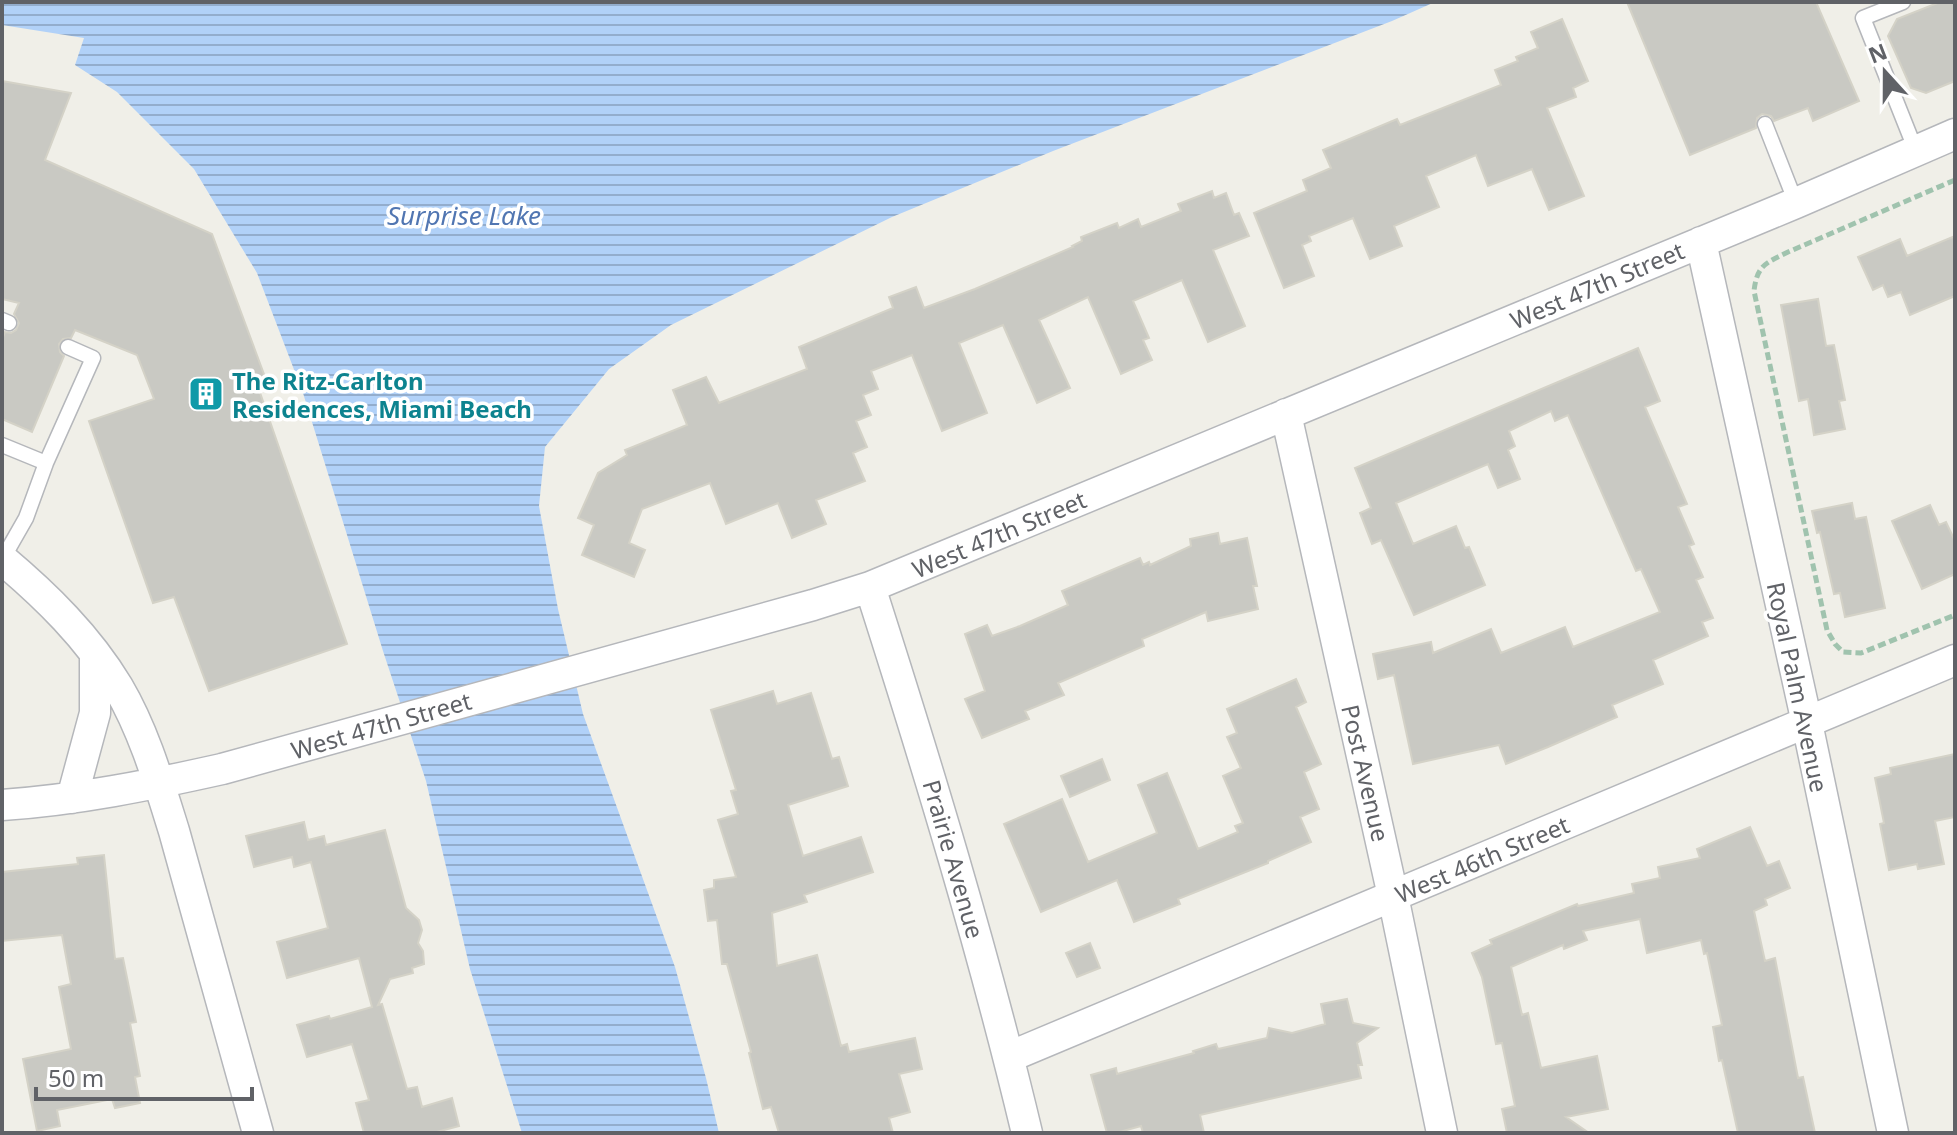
<svg xmlns="http://www.w3.org/2000/svg" width="1957" height="1135" font-family="'Noto Sans',sans-serif">
	<style>
		.water { fill: url(#water-rules) }
		.building { fill: #c9c9c3; stroke: #d4d2c7; stroke-width: 2 }
		.lines { fill: none; stroke-linecap: round; stroke-linejoin: round }
		.service-casing { stroke: #b5b7bb; stroke-width: 17 }
		.minor-casing { stroke: #b5b7bb; stroke-width: 33 }
		.path { stroke: #a0c3ae; stroke-width: 5; stroke-dasharray: 8 4; stroke-linecap: butt }
		.service { stroke: #fff; stroke-width: 14 }
		.minor { stroke: #fff; stroke-width: 30 }
		.labels { text-anchor: middle; dominant-baseline: central; stroke-width: 7; stroke-linejoin: round; paint-order: stroke }
		.street-label { font-size: 24px; fill: #606267; stroke: #fff }
		.culture-label { font-size: 24px; font-weight: bold; fill: #0d838f; stroke: #fff; text-anchor: start }
		.water-label { font-size: 26px; font-style: italic; fill: #5176b2; stroke: #fff }
	</style>
	<defs>
		<pattern id="water-rules" width="6" height="5" patternUnits="userSpaceOnUse" patternTransform="scale(2)"><rect width="6" height="5" fill="#b1d1f8"/><path d="M0 2.5h6" fill="none" stroke="#93adcd"/></pattern>
	</defs>
	<rect width="100%" height="100%" fill="#f0efe8"/>
	<path class="water" d="M 2,2 L 1435,2 L 1392,21 L 1053,151 L 892,217 L 671,325 L 609,369 L 545,447 L 539,506 L 558,609 L 583,714 L 675,967 L 706,1078 L 719,1133 L 522,1133 L 470,969 L 426,781 L 383,651 L 303,393 L 257,273 L 194,169 L 117,92 L 75,65 L 84,38 L 2,25 Z"/>
	<path class="building" d="M 1627,2 L 1816,2 L 1859,101 L 1813,121 L 1808,108 L 1774,121 L 1771,116 L 1762,114 L 1757,118 L 1756,128 L 1690,155 Z
		M 1940,2 L 1955,2 L 1955,81 L 1926,93 L 1911,88 L 1888,36 L 1897,19 Z
		M 1562,19 L 1588,81 L 1573,88 L 1576,97 L 1547,108 L 1584,196 L 1549,210 L 1532,169 L 1488,186 L 1476,155 L 1426,176 L 1439,207 L 1394,226 L 1402,246 L 1370,259 L 1353,218 L 1309,236 L 1311,241 L 1302,245 L 1314,276 L 1284,288 L 1254,213 L 1307,191 L 1303,180 L 1331,168 L 1323,150 L 1397,119 L 1400,125 L 1501,85 L 1495,70 L 1518,61 L 1516,57 L 1538,48 L 1531,32 Z
		M 2,81 L 71,93 L 45,160 L 212,234 L 265,377 L 256,381 L 347,644 L 209,691 L 174,597 L 153,603 L 89,421 L 154,399 L 137,355 L 75,330 L 71,338 L 63,339 L 59,344 L 60,352 L 64,356 L 32,432 L 2,419 L 2,340 L 5,332 L 11,333 L 16,330 L 19,323 L 14,314 L 19,303 L 2,299 Z
		M 1212,191 L 1214,198 L 1226,193 L 1234,215 L 1239,213 L 1249,236 L 1213,250 L 1245,326 L 1208,342 L 1182,280 L 1133,301 L 1149,338 L 1143,340 L 1152,360 L 1121,374 L 1088,297 L 1039,320 L 1070,388 L 1037,403 L 1003,325 L 959,343 L 987,413 L 942,431 L 912,355 L 871,371 L 878,389 L 863,395 L 871,415 L 856,421 L 867,447 L 853,453 L 865,481 L 816,500 L 826,524 L 792,538 L 778,503 L 726,524 L 710,483 L 642,509 L 629,543 L 645,550 L 634,577 L 582,555 L 594,525 L 578,518 L 598,473 L 627,455 L 625,450 L 687,425 L 673,390 L 706,377 L 719,403 L 807,369 L 799,347 L 893,308 L 889,297 L 916,287 L 924,308 L 975,289 L 1073,247 L 1072,246 L 1082,241 L 1081,237 L 1117,223 L 1119,228 L 1138,219 L 1141,227 L 1181,211 L 1178,204 Z
		M 1955,236 L 1955,296 L 1910,315 L 1901,292 L 1888,297 L 1883,285 L 1873,290 L 1858,257 L 1900,239 L 1907,256 Z
		M 1818,299 L 1826,346 L 1834,345 L 1845,400 L 1839,401 L 1845,429 L 1814,435 L 1808,399 L 1799,401 L 1781,305 Z
		M 1638,348 L 1660,401 L 1645,407 L 1687,504 L 1678,507 L 1694,544 L 1689,546 L 1703,577 L 1696,580 L 1713,618 L 1702,622 L 1708,636 L 1653,660 L 1663,684 L 1612,705 L 1617,717 L 1548,747 L 1506,764 L 1499,745 L 1413,764 L 1394,675 L 1378,679 L 1373,654 L 1431,642 L 1433,653 L 1491,629 L 1501,653 L 1565,627 L 1573,647 L 1660,612 L 1641,569 L 1636,571 L 1568,415 L 1555,421 L 1551,411 L 1509,431 L 1515,446 L 1508,450 L 1520,479 L 1498,488 L 1488,464 L 1396,503 L 1413,544 L 1456,526 L 1465,548 L 1469,547 L 1485,585 L 1414,615 L 1381,540 L 1372,544 L 1360,513 L 1371,508 L 1355,468 Z
		M 1852,503 L 1855,519 L 1866,517 L 1885,608 L 1845,617 L 1840,593 L 1834,594 L 1820,532 L 1817,533 L 1812,511 Z
		M 1930,505 L 1939,525 L 1946,522 L 1955,541 L 1955,574 L 1922,589 L 1892,521 Z
		M 1218,533 L 1220,544 L 1247,538 L 1257,586 L 1253,586 L 1258,609 L 1208,621 L 1206,612 L 1142,639 L 1144,646 L 1058,683 L 1064,695 L 1025,711 L 1029,719 L 982,738 L 965,699 L 985,691 L 965,634 L 987,625 L 992,636 L 1020,626 L 1068,605 L 1062,591 L 1140,558 L 1143,565 L 1149,562 L 1150,565 L 1191,546 L 1190,539 Z
		M 1296,679 L 1306,702 L 1296,707 L 1321,764 L 1304,772 L 1319,809 L 1300,817 L 1311,842 L 1268,861 L 1268,863 L 1178,899 L 1180,904 L 1134,922 L 1117,880 L 1041,912 L 1004,824 L 1062,799 L 1088,862 L 1157,833 L 1138,785 L 1167,773 L 1198,849 L 1238,832 L 1235,826 L 1243,823 L 1223,776 L 1241,768 L 1227,737 L 1237,733 L 1227,709 Z
		M 773,691 L 777,704 L 811,693 L 832,759 L 839,757 L 848,786 L 788,805 L 803,856 L 861,837 L 873,872 L 804,895 L 807,902 L 772,913 L 777,966 L 817,955 L 841,1046 L 847,1044 L 849,1052 L 915,1038 L 922,1069 L 899,1074 L 910,1112 L 889,1118 L 893,1133 L 779,1133 L 771,1107 L 763,1109 L 749,1053 L 751,1052 L 727,964 L 722,964 L 717,920 L 708,921 L 704,890 L 714,888 L 714,880 L 736,877 L 718,820 L 738,814 L 731,791 L 736,790 L 711,710 Z
		M 1955,754 L 1955,817 L 1935,821 L 1944,864 L 1918,869 L 1917,864 L 1889,870 L 1880,824 L 1884,823 L 1875,778 L 1891,774 L 1890,768 Z
		M 1102,759 L 1110,780 L 1070,797 L 1061,776 Z
		M 304,822 L 308,840 L 324,836 L 326,845 L 385,830 L 406,908 L 419,920 L 422,930 L 418,943 L 423,951 L 424,964 L 412,968 L 413,973 L 390,979 L 378,1005 L 382,1004 L 407,1089 L 417,1087 L 422,1107 L 452,1098 L 459,1126 L 433,1133 L 364,1133 L 356,1103 L 369,1100 L 352,1044 L 307,1057 L 297,1025 L 329,1016 L 330,1019 L 372,1007 L 359,958 L 287,978 L 277,942 L 328,928 L 311,862 L 294,867 L 292,857 L 254,867 L 246,836 Z
		M 1750,827 L 1767,866 L 1779,861 L 1790,888 L 1765,899 L 1767,905 L 1754,911 L 1765,961 L 1775,958 L 1798,1078 L 1803,1077 L 1815,1133 L 1738,1133 L 1722,1060 L 1719,1061 L 1713,1027 L 1722,1025 L 1707,953 L 1704,954 L 1701,940 L 1647,953 L 1640,919 L 1583,931 L 1587,940 L 1564,949 L 1563,945 L 1511,967 L 1522,1015 L 1528,1013 L 1541,1068 L 1597,1056 L 1608,1109 L 1566,1117 L 1589,1133 L 1507,1133 L 1502,1109 L 1515,1106 L 1502,1043 L 1496,1044 L 1482,977 L 1472,953 L 1492,944 L 1490,940 L 1577,904 L 1578,906 L 1634,893 L 1632,884 L 1660,878 L 1658,867 L 1700,858 L 1697,849 Z
		M 104,855 L 115,959 L 123,958 L 136,1022 L 130,1023 L 140,1076 L 135,1077 L 140,1103 L 115,1108 L 112,1099 L 57,1110 L 60,1126 L 37,1131 L 23,1059 L 71,1049 L 59,987 L 71,984 L 62,935 L 2,941 L 2,872 L 78,864 L 77,858 Z
		M 1090,943 L 1100,968 L 1077,977 L 1066,953 Z
		M 1347,999 L 1353,1023 L 1378,1028 L 1357,1043 L 1362,1065 L 1358,1065 L 1361,1078 L 1200,1115 L 1204,1133 L 1143,1133 L 1141,1126 L 1116,1133 L 1107,1133 L 1091,1075 L 1116,1068 L 1117,1074 L 1194,1053 L 1193,1051 L 1216,1044 L 1218,1049 L 1267,1038 L 1269,1028 L 1292,1033 L 1325,1024 L 1321,1004 Z"/>
	<g class="lines">
		<defs>
			<path id="service" d="M 1903,2 L 1863,18 L 1916,151
				M 1765,124 L 1796,203
				M 2,320 L 9,323
				M 2,445 L 46,463
				M 2,560 L 26,518 L 46,463 L 93,358 L 68,347"/>
			<path id="minor" d="M 1701,242 L 1807,723 L 1893,1133
				M 1286,414 L 1393,896 L 1442,1133
				M 2,559 C 46,596 88,637 118,687 C 144,731 159,783 174,831 L 258,1133
				M 870,587 C 928,768 983,949 1027,1133
				M 72,798 L 95,713 L 95,654
				M 2,805 C 77,800 150,785 222,769 L 813,605 L 870,587 L 1796,203 L 1955,134
				M 1009,1057 L 1955,660"/>
		</defs>
		<use href="#service" class="service-casing"/>
		<use href="#minor" class="minor-casing"/>
		<path class="path" d="M 1955,180 L 1788,252 C 1766,263 1757,265 1754,291 L 1827,630 L 1835,644 L 1843,652 L 1861,653 L 1955,615"/>
		<use href="#service" class="service"/>
		<use href="#minor" class="minor"/>
	</g>
	<defs>
		<symbol id="building-square" viewBox="-11 -11 22 22"><rect x="-9" y="-9" width="18" height="18" rx="4" fill="#0f9aa8" stroke="#fff"/><path d="M-4-6H4V6H1V3H-1V6H-4ZM-2.5-4.3h1.7v1.8h-1.7ZM.8-4.3h1.7v1.8H.8ZM-2.5-1h1.7V.8h-1.7ZM.8-1h1.7V.8H.8Z" fill="#fff"/></symbol>
	</defs>
	<g fill-rule="evenodd">
		<use href="#building-square" x="186" y="374" width="40" height="40"/>
	</g>
	<g class="labels">
		<g class="street-label">
			<text transform="translate(1597 285) rotate(-23)">West 47th Street</text>
			<text transform="translate(999 534) rotate(-23)">West 47th Street</text>
			<text transform="translate(1798 687) rotate(78)">Royal Palm Avenue</text>
			<text transform="translate(381 725) rotate(-16)">West 47th Street</text>
			<text transform="translate(1366 773) rotate(77)">Post Avenue</text>
			<text transform="translate(954 859) rotate(74)">Prairie Avenue</text>
			<text transform="translate(1482 859) rotate(-23)">West 46th Street</text>
		</g>
		<g class="culture-label">
			<text x="232" y="380">The Ritz-Carlton<tspan x="232" dy="28">Residences, Miami Beach</tspan></text>
		</g>
		<g class="water-label">
			<text x="464" y="215">Surprise Lake</text>
		</g>
	</g>
	<rect width="1957" height="1135" fill="none" stroke="#606267" stroke-width="8"/>
	<g transform="translate(1885 72) rotate(339)" stroke="#ffffff" stroke-width="6" paint-order="stroke">
	<path d="M0-6L14 30L0 20L-14 30Z" fill="#606267"/>
	<text y="-12" font-size="22" font-weight="bold" text-anchor="middle" fill="#606267">N</text>
	</g>
	<path d="M36 1087v12h216v-12" fill="none" stroke="#606267" stroke-width="4"/>
	<text x="48" y="1087" font-size="24" fill="#606267" stroke="#ffffff" stroke-width="6" paint-order="stroke">50 m</text>
</svg>
